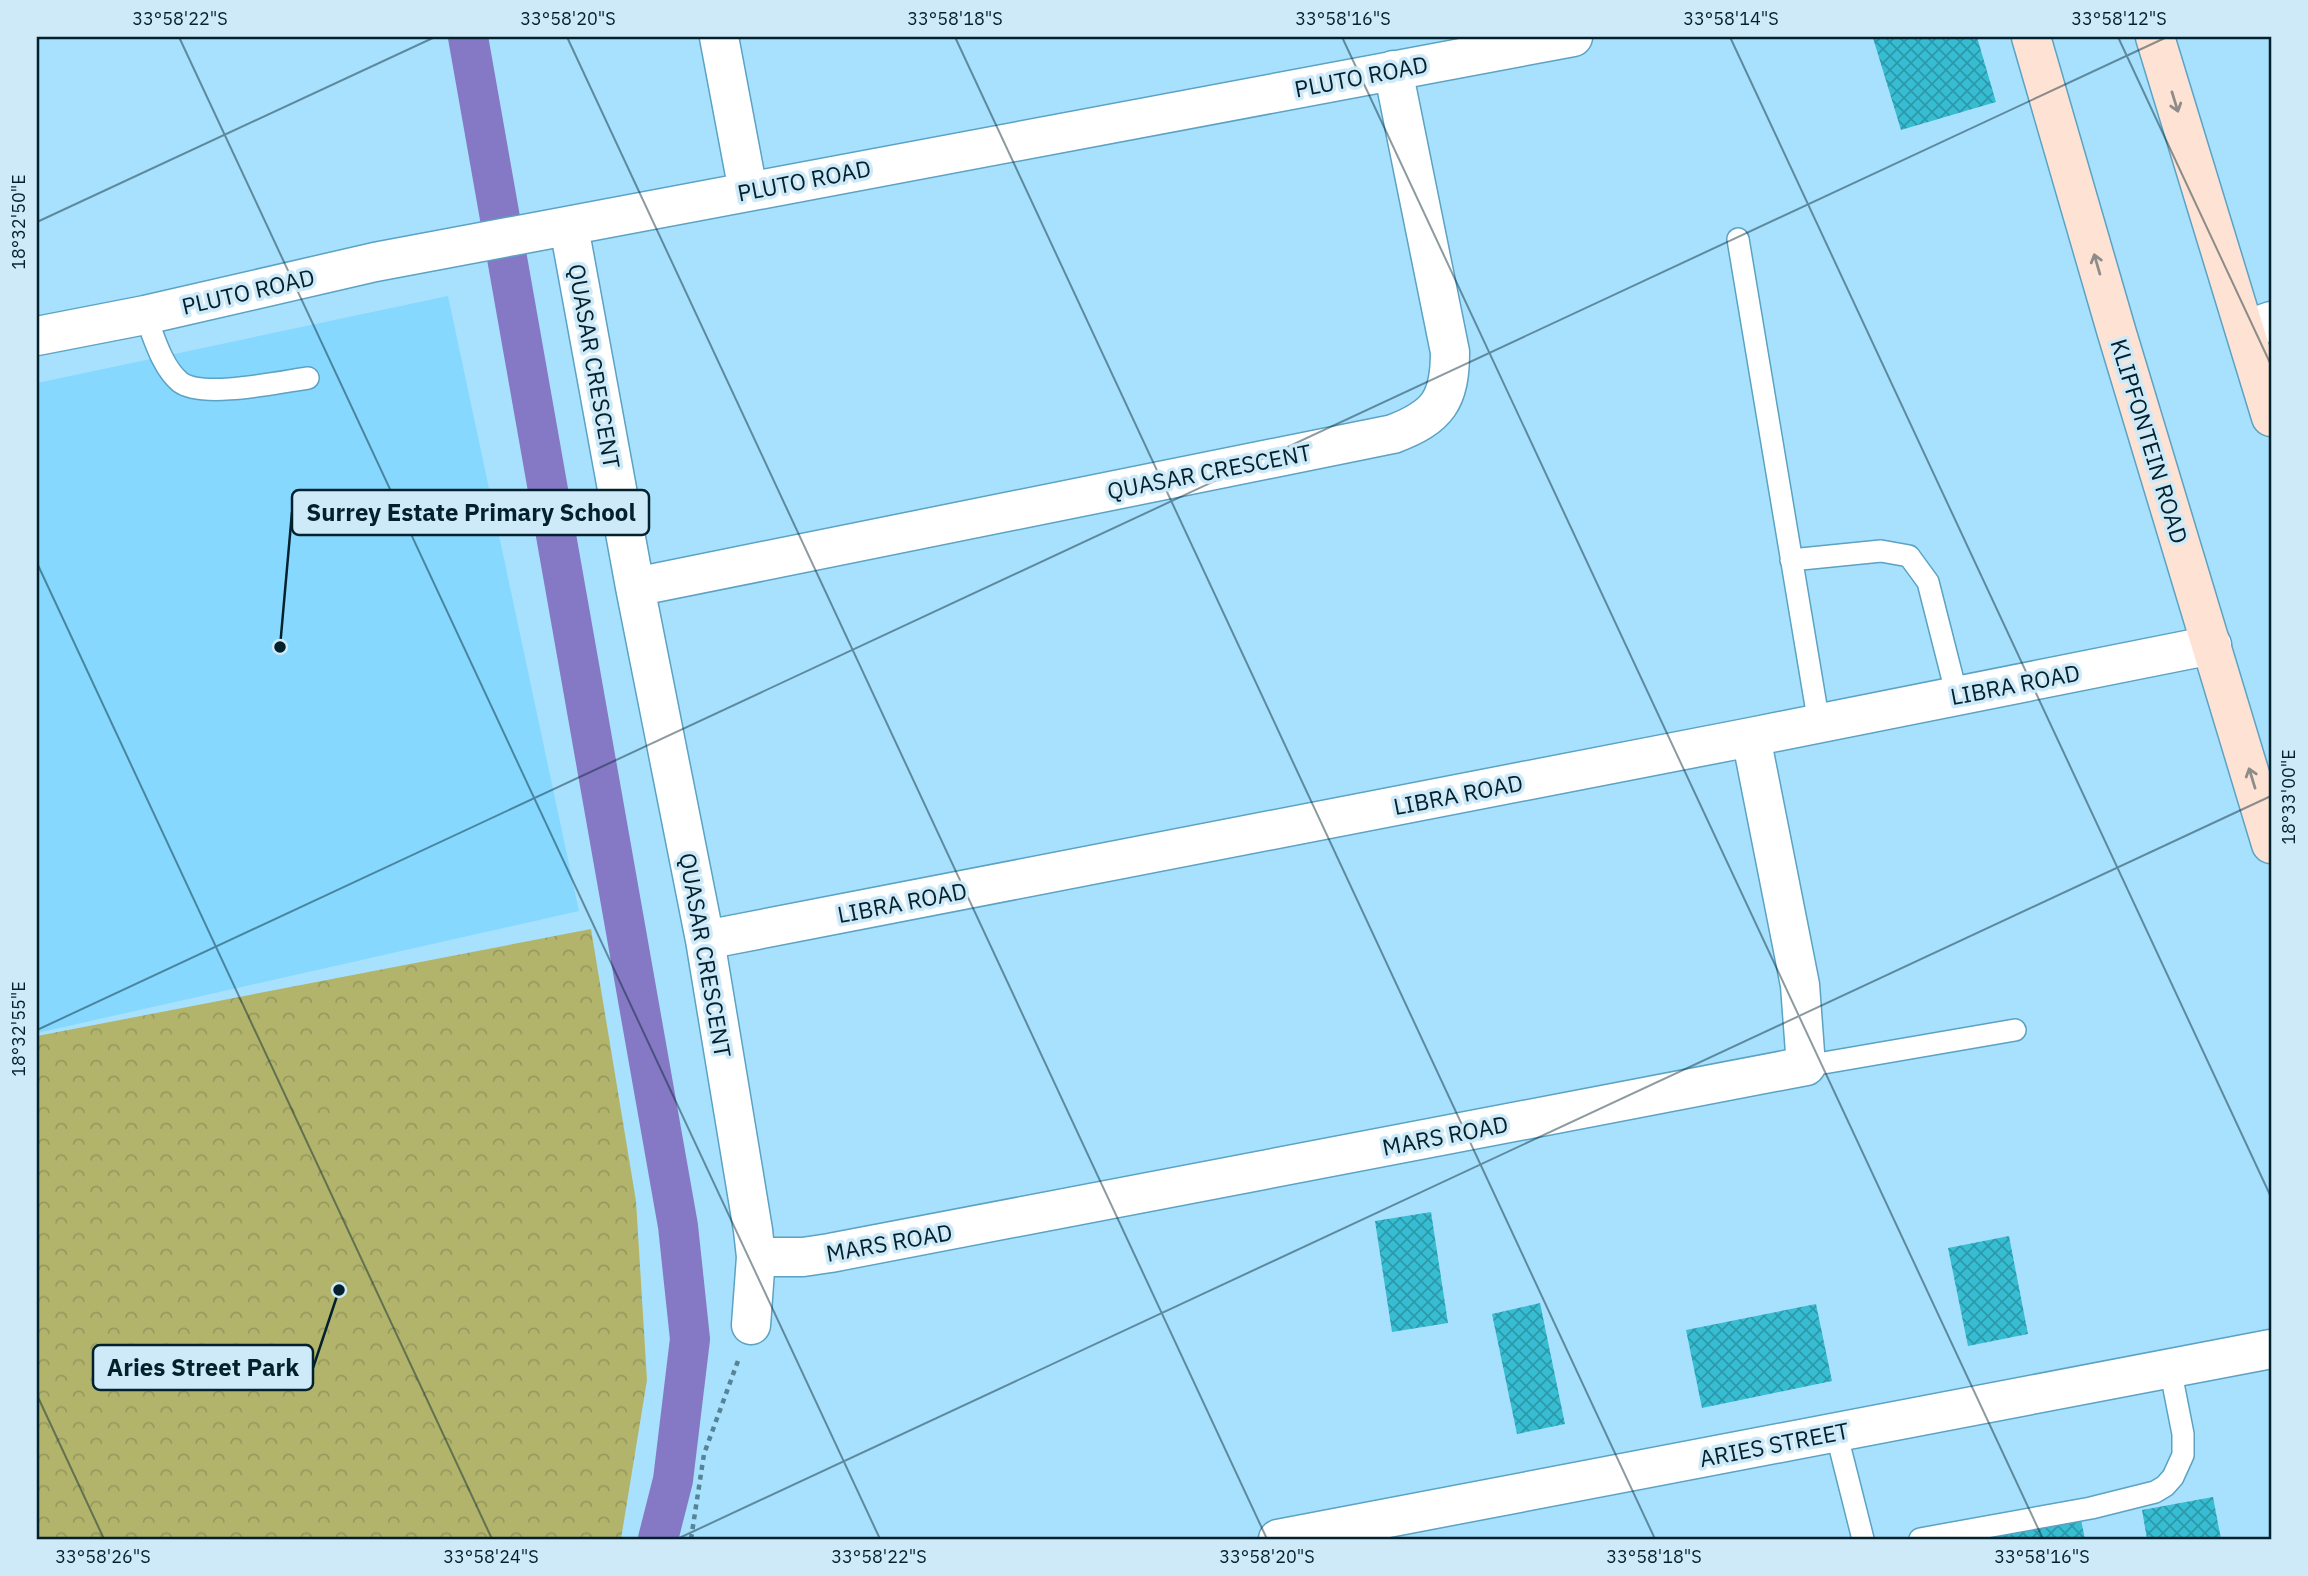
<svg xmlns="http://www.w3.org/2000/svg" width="2308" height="1576" font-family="'IBM Plex Sans',sans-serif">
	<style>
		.built { fill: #86d8ff }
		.forest { fill: url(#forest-crowns) }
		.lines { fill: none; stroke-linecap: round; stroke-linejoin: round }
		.canal { stroke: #8579c5; stroke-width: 40 }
		.building { fill: url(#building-cross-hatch) }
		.lane-casing { stroke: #5ba2c4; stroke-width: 24 }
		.street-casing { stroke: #5ba2c4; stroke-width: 41 }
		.secondary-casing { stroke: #5ba2c4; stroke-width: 41 }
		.path { stroke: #578397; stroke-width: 4.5; stroke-dasharray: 5 5; stroke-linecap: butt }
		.lane { stroke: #fff; stroke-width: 21 }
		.street { stroke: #fff; stroke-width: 38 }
		.secondary { stroke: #fee3d4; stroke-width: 38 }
		.oneway { stroke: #8d8c89 }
		.ticks { fill: none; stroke: #02212d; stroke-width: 2; stroke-opacity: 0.45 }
		.labels { text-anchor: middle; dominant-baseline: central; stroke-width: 7; stroke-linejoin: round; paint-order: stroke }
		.street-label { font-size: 23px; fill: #02212d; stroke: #ceeaf8 }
		.leader { fill: none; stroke: #02212d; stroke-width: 2.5 }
		.callout-dot { fill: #02212d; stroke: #ceeaf8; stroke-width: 2.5 }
		.callout { fill: #ceeaf8; stroke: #02212d; stroke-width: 2.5 }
		.callout-label { font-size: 24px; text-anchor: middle; font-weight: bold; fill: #02212d }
		.neatline { fill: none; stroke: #02212d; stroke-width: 2.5 }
		.ticks-label { font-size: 18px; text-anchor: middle; fill: #02212d }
	</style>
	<defs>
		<pattern id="forest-crowns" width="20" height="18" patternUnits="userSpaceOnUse" patternTransform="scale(1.75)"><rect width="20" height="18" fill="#b2b46c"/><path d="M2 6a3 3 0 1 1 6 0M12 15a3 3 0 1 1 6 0" fill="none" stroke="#979a5e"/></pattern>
		<pattern id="building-cross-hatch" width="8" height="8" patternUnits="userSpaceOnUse" patternTransform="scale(1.75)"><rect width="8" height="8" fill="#37bdd2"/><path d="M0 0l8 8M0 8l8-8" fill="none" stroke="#2c99ab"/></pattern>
	</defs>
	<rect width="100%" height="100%" fill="#a8e1fd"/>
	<path class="built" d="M 448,296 L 579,911 L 37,1033 L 37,383 Z"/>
	<path class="forest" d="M 591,929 L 636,1201 L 647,1380 L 621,1539 L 37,1539 L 37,1036 Z"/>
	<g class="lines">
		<path class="canal" d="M 468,37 L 678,1226 L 690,1339 L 673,1480 L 658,1539"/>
	</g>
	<path class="building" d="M 1977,37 L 1996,102 L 1901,130 L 1873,38 Z
		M 1431,1212 L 1448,1323 L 1392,1332 L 1375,1221 Z
		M 2009,1236 L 2028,1334 L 1968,1346 L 1948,1248 Z
		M 1540,1303 L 1565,1424 L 1517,1434 L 1492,1314 Z
		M 1816,1304 L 1832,1381 L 1702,1408 L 1686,1330 Z
		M 2213,1497 L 2221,1539 L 2147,1539 L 2142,1510 Z
		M 2081,1520 L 2085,1539 L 1991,1539 L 1991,1538 Z"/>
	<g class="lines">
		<defs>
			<path id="lane" d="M 1738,239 L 1819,724
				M 145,315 C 154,336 161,366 180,382 C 202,399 280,382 308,378
				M 1791,560 L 1881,551 L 1909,556 L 1928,582 L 1957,696
				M 1806,1066 L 2015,1030
				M 1836,1432 L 1863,1539
				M 1920,1539 L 2091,1508 L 2155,1492 L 2165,1486 L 2173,1477 L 2183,1455 L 2183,1434 L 2170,1368"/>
			<path id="street" d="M 719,37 L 748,191
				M 569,227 L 635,587 L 705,940 L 753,1230 L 756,1257 L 751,1325
				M 2245,330 L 2271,321
				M 37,336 L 145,315 L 375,262 L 1573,37
				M 635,587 L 1393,434 C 1438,417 1450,400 1450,352 L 1393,70
				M 705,940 L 1751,737 L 2212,645
				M 756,1257 L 803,1257 L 830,1253 L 1806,1066 L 1800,985 L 1751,737
				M 1278,1539 L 2271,1349"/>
			<path id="secondary" d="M 2031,37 L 2116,330 L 2271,844
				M 2155,37 L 2271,417"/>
		</defs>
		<use href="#lane" class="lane-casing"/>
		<use href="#street" class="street-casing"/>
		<use href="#secondary" class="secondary-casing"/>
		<path class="path" d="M 691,1539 L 704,1454 L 739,1358"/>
		<use href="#lane" class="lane"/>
		<use href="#street" class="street"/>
		<use href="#secondary" class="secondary"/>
	</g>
	<defs><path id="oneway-shaft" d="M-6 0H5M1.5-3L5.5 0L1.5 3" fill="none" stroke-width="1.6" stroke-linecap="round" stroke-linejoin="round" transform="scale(1.75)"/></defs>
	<g class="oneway">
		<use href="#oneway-shaft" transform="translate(2175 102) rotate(73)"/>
		<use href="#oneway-shaft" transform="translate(2097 264) rotate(-106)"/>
		<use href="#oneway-shaft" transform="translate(2252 778) rotate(-107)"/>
	</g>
	<path class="ticks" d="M 179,37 L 880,1539M 567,37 L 1267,1539M 955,37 L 1655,1539M 1342,37 L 2043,1539M 1730,37 L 2271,1197M 2118,37 L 2271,365M 37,222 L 435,37M 37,563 L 492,1539M 37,1030 L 2167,37M 37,1395 L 104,1539M 677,1539 L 2271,796"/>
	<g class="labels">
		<g class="street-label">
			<text transform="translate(1361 76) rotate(-11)">PLUTO ROAD</text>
			<text transform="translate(804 180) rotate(-11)">PLUTO ROAD</text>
			<text transform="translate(248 291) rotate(-13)">PLUTO ROAD</text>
			<text transform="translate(595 366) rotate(80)">QUASAR CRESCENT</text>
			<text transform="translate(2150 441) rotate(73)">KLIPFONTEIN ROAD</text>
			<text transform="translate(1209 471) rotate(-11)">QUASAR CRESCENT</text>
			<text transform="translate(2015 684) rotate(-11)">LIBRA ROAD</text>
			<text transform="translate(1458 794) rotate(-11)">LIBRA ROAD</text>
			<text transform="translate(902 902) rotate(-11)">LIBRA ROAD</text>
			<text transform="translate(706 955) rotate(80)">QUASAR CRESCENT</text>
			<text transform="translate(1445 1135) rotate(-11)">MARS ROAD</text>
			<text transform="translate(889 1242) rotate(-10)">MARS ROAD</text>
			<text transform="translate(1774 1444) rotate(-11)">ARIES STREET</text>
		</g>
	</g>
	<path class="leader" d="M280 647L292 512M339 1290L313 1368"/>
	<g class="callout-dot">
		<circle cx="280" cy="647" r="7"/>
		<circle cx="339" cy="1290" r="7"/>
	</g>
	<g class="callout">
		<rect x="292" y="490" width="357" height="45" rx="7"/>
		<rect x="93" y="1345" width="220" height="45" rx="7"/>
	</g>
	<g class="callout-label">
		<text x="471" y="521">Surrey Estate Primary School</text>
		<text x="203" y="1376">Aries Street Park</text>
	</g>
	<rect width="2308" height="1576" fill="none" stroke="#ceeaf8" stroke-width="77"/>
	<rect x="38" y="38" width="2232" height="1500" class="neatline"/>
	<g class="ticks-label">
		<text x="180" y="25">33°58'22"S</text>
		<text x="568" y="25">33°58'20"S</text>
		<text x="955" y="25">33°58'18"S</text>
		<text x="1343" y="25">33°58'16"S</text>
		<text x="1731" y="25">33°58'14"S</text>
		<text x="2119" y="25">33°58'12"S</text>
		<text transform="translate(19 222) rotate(-90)" y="6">18°32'50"E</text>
		<text transform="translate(2289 797) rotate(-90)" y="6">18°33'00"E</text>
		<text transform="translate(19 1029) rotate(-90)" y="6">18°32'55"E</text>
		<text x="103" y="1563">33°58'26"S</text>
		<text x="491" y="1563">33°58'24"S</text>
		<text x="879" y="1563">33°58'22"S</text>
		<text x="1267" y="1563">33°58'20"S</text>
		<text x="1654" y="1563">33°58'18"S</text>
		<text x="2042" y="1563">33°58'16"S</text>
	</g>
</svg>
